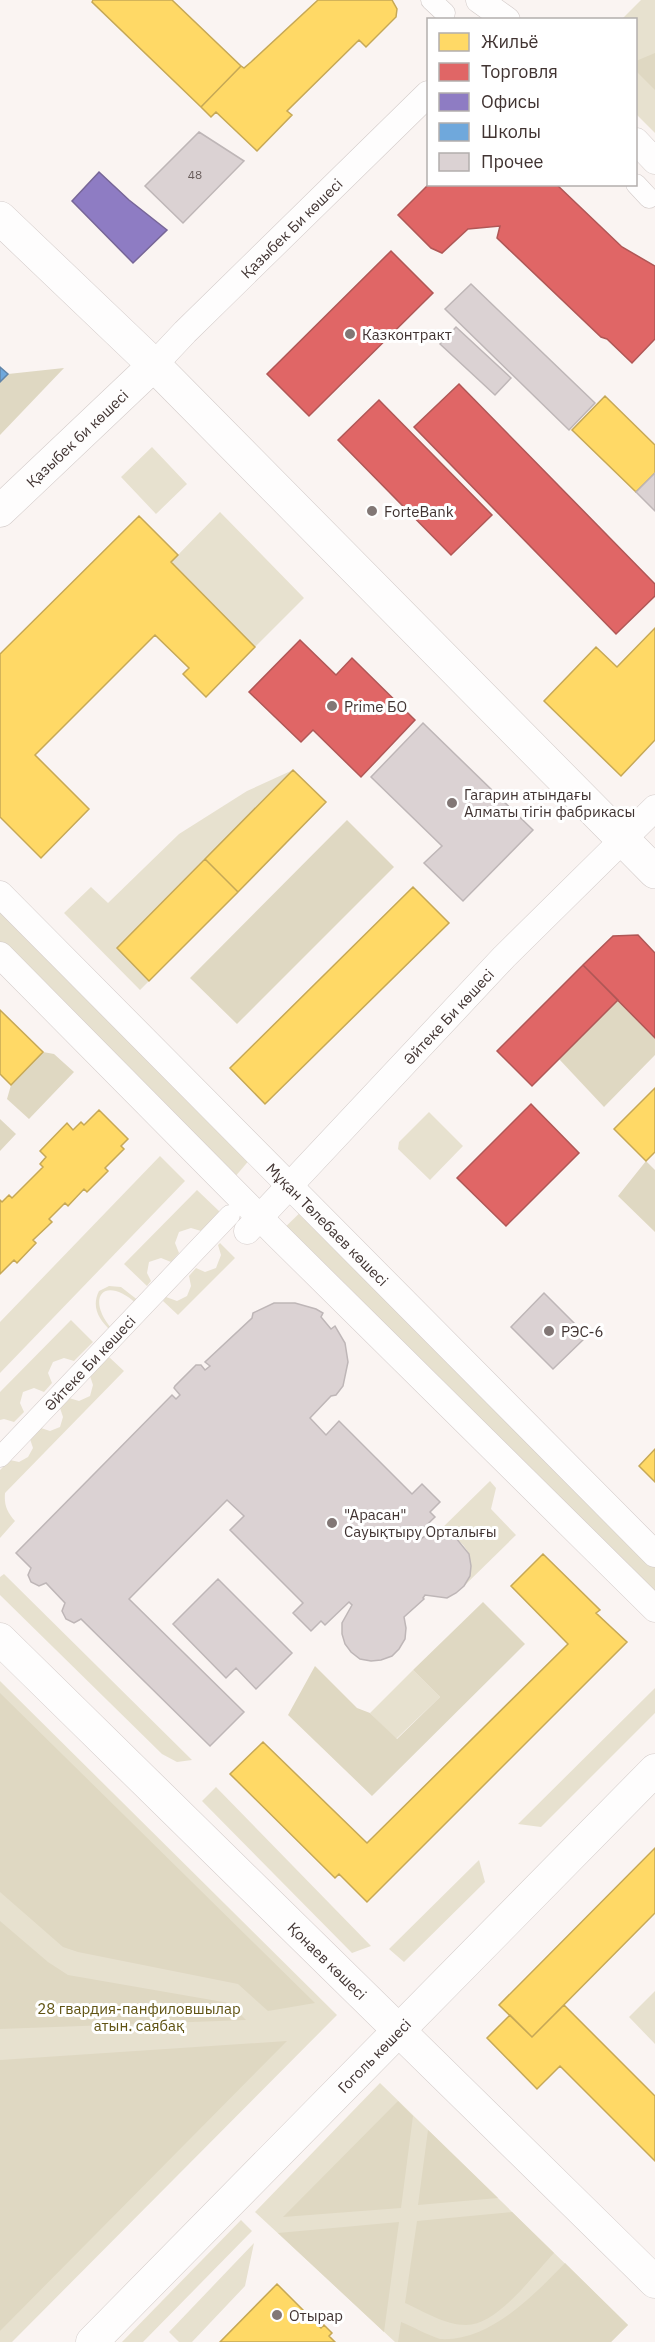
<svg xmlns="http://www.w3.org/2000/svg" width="655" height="2342" font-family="'IBM Plex Sans',sans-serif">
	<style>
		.green { fill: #e7e1cf }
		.forest { fill: #dfd8c2 }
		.homes { fill: #ffd966; stroke: #c6a856; stroke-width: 1.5 }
		.shops { fill: #e06666; stroke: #b05756; stroke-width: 1.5 }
		.offices { fill: #8e7cc3; stroke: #776698; stroke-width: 1.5 }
		.schools { fill: #6fa8dc; stroke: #6185a9; stroke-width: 1.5 }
		.building { fill: #dbd2d3; stroke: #beb6b7; stroke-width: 1.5 }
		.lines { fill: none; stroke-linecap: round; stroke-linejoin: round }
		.pedestrian-casing { stroke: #d2cac8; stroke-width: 21 }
		.minor-casing { stroke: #d2cac8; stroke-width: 27 }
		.tertiary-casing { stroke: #d2cac8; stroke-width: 33 }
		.secondary-casing { stroke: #d2cac8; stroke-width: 34 }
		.pedestrian { stroke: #fefdfd; stroke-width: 20 }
		.minor { stroke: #fefdfd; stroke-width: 26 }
		.tertiary { stroke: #fefdfd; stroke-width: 32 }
		.secondary { stroke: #fefdfd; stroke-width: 33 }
		.poi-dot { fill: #827775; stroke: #fff; stroke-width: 2 }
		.labels { text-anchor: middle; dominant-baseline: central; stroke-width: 6; stroke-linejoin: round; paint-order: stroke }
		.number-label { font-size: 12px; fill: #685c5a }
		.street-label { font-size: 15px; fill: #413432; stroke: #fff }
		.poi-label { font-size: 15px; fill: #413432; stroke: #fff; text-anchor: start }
		.park-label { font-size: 15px; fill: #605313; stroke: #fff }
	</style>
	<rect width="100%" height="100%" fill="#faf4f2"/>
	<path class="green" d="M 641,0 L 655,0 L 655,133 L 636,114 L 636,20 L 621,20 Z
		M 152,447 L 187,484 L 156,514 L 121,477 Z
		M 220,512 L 304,598 L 255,647 L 171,562 Z
		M 293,770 L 117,948 L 149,981 L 140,990 L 64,913 L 91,887 L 108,903 L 179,834 L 247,791 Z
		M 0,894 L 257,1151 L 228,1185 L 0,955 Z
		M 429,1112 L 463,1146 L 430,1180 L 398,1149 L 399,1142 Z
		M 160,1156 L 185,1181 L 0,1373 L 0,1322 Z
		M 197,1190 L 220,1212 L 201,1231 L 191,1228 L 179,1232 L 175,1243 L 179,1253 L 171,1262 L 161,1258 L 149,1262 L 147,1273 L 151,1281 L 147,1286 L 124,1264 Z
		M 309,1204 L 655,1554 L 655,1609 L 277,1235 Z
		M 220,1243 L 235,1258 L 178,1315 L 163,1301 L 166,1297 L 177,1301 L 187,1296 L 191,1286 L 189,1276 L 196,1268 L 205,1272 L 216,1268 L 221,1255 L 218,1245 Z
		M 109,1286 L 121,1287 L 139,1301 L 137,1304 C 104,1274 85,1298 112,1329 L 110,1330 C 99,1319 91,1307 99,1291 Z
		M 71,1320 L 93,1342 L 74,1361 L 64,1358 L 53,1362 L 48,1373 L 52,1383 L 44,1392 L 34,1388 L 23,1392 L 20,1403 L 24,1412 L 14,1422 L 4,1419 L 0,1420 L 0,1392 Z
		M 109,1357 L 124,1371 L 5,1493 C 4,1505 7,1512 15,1521 L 0,1538 L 0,1470 L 10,1460 L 19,1462 L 28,1457 L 33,1448 L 30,1439 L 41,1428 L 50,1431 L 60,1427 L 63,1417 L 60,1408 L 69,1398 L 79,1401 L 90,1396 L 93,1385 L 90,1376 Z
		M 490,1481 L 496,1488 L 491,1509 L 516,1535 L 464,1586 C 479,1559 466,1535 436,1534 Z
		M 4,1574 L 192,1760 L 177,1762 L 162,1754 L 0,1595 L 0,1577 Z
		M 413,1670 L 440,1697 L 396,1739 L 370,1713 Z
		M 0,1681 L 337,2015 L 12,2342 L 0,2342 Z
		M 655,1688 L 655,1713 L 541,1827 L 518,1824 Z
		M 216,1787 L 371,1946 L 352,1953 L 202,1801 Z
		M 479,1860 L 485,1882 L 404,1962 L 389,1949 Z
		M 655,1991 L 655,2044 L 629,2017 Z
		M 380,2083 L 628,2325 L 611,2342 L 395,2342 L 255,2212 Z
		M 241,2220 L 252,2231 L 143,2342 L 122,2342 Z
		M 254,2243 L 245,2286 L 192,2342 L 179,2342 L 169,2332 Z"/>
	<path class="forest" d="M 655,53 L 655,90 L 636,71 L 636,61 Z
		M 64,368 L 0,435 L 0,382 L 8,374 Z
		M 347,820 L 394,867 L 237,1024 L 190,978 Z
		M 618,1000 L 655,1038 L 655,1055 L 604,1107 L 559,1059 Z
		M 43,1052 L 54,1054 L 74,1072 L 29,1119 L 7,1099 L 11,1085 Z
		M 0,1119 L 16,1134 L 0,1151 Z
		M 646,1161 L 655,1170 L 655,1232 L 618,1196 Z
		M 483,1602 L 525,1644 L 372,1796 L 288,1715 L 315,1666 L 357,1708 L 370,1713 L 397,1739 L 440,1697 L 413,1670 Z
		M 0,1693 L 315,2003 L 268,2011 L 238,1984 L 78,1952 L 63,1947 L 0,1892 Z
		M 0,1921 L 48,1962 L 68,1975 L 229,2003 L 246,2020 L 0,2029 Z
		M 287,2041 L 0,2331 L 0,2060 Z
		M 398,2101 L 413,2116 L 401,2208 L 283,2217 Z
		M 428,2130 L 498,2198 L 418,2205 Z
		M 512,2212 L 554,2253 C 533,2275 498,2325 466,2325 C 445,2325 423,2311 405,2303 L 417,2221 Z
		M 399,2222 L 384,2332 L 278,2233 Z
		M 565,2263 L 628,2325 L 611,2342 L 398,2342 L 401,2322 C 414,2327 427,2335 440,2339 C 490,2342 535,2294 565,2263 Z"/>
	<path class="homes" d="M 93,0 L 172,0 L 241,66 L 201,107 L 92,2 Z
		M 318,0 L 392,0 L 397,9 L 396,17 L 366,47 L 359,40 L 287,111 L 292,115 L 257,151 L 216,112 L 211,117 L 201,107 L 241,66 L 244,68 L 251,62 Z
		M 605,396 L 655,445 L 655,473 L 636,492 L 572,430 Z
		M 139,516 L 178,555 L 171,562 L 255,647 L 206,697 L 183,674 L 189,668 L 155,635 L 35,755 L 89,809 L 41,858 L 0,817 L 0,654 Z
		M 655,628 L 655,740 L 621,776 L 544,701 L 596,647 L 617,667 Z
		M 293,770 L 326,802 L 238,892 L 205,859 Z
		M 205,859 L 238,892 L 149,981 L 117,948 Z
		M 413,887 L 449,923 L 265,1104 L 230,1068 Z
		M 0,1010 L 43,1052 L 11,1085 L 0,1074 Z
		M 655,1088 L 655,1152 L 646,1161 L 614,1129 Z
		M 99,1110 L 128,1139 L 121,1146 L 124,1149 L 105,1168 L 108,1171 L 87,1192 L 84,1189 L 68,1206 L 65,1203 L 49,1219 L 52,1222 L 33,1240 L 36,1243 L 17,1263 L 14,1260 L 0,1274 L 0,1200 L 2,1202 L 9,1195 L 12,1198 L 43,1167 L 40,1164 L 46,1157 L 40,1151 L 67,1123 L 73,1130 L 81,1122 L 84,1125 Z
		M 655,1449 L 655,1482 L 639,1466 Z
		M 543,1554 L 600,1610 L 596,1613 L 627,1642 L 367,1902 L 339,1874 L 335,1878 L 230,1774 L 263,1742 L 367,1843 L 568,1644 L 511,1586 Z
		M 655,1848 L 655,1913 L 532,2037 L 499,2005 Z
		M 564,2005 L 655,2096 L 655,2161 L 560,2066 L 537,2089 L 487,2038 L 510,2015 L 532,2037 Z
		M 277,2284 L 309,2316 L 312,2313 L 320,2321 L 317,2324 L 321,2328 L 324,2325 L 332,2333 L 329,2336 L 335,2342 L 220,2342 Z"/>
	<path class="shops" d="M 429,184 L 556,184 L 622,247 L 655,266 L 655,339 L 632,363 L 607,339 L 601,337 L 497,238 L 500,226 L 468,229 L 442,253 L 431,248 L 398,215 Z
		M 391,251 L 433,293 L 309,416 L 267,374 Z
		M 459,384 L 655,584 L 655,596 L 616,634 L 414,427 Z
		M 379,400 L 492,515 L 451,555 L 338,440 Z
		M 300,640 L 336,675 L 352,658 L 415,720 L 361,777 L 313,730 L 301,742 L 249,692 Z
		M 638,935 L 655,953 L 655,1038 L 583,965 L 613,936 Z
		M 583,965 L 618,1000 L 532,1086 L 497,1051 Z
		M 531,1104 L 579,1153 L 506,1226 L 457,1178 Z"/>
	<path class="offices" d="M 99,172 L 129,200 L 167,230 L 133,263 L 72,201 Z"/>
	<path class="schools" d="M 0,367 L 8,374 L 0,382 Z"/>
	<path class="building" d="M 199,132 L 244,161 L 183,223 L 145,186 Z
		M 471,284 L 595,403 L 569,430 L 445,309 Z
		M 456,327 L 511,378 L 495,395 L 440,344 Z
		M 655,473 L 655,511 L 636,492 Z
		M 423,723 L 533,830 L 463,901 L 424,863 L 442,846 L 371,777 Z
		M 544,1293 L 587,1336 L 553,1369 L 511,1327 Z
		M 274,1303 L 295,1303 L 316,1309 L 323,1313 L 321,1317 L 331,1329 L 335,1326 L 345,1343 L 348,1362 L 343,1386 L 336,1395 L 331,1396 L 310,1418 L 326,1435 L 339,1421 L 412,1494 L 422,1484 L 440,1502 L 430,1512 L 435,1517 L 413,1538 L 417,1542 L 425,1536 L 436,1534 L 446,1534 L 456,1538 L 469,1554 L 471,1566 L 470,1576 L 464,1586 L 456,1593 L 447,1598 L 425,1595 L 423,1598 L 424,1599 L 404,1617 L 406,1628 L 405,1639 L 399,1649 L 392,1656 L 381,1660 L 371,1661 L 360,1659 L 351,1652 L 345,1644 L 342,1634 L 342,1623 L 352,1605 L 349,1602 L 325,1625 L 321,1621 L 311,1631 L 293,1613 L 303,1603 L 230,1530 L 244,1516 L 227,1500 L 129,1599 L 244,1712 L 210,1746 L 81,1619 L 74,1623 L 66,1619 L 62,1611 L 65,1603 L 46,1583 L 39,1586 L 31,1582 L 28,1575 L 31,1568 L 16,1553 L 172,1395 L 176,1399 L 180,1395 L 174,1388 L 175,1386 L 196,1365 L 201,1365 L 205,1370 L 210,1366 L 205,1362 L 252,1318 L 253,1313 Z
		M 218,1579 L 292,1653 L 256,1689 L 236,1668 L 226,1678 L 173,1624 Z"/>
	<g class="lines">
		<defs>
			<g id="pedestrian">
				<path d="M 431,0 L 445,13"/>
				<path d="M 636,184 L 649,198"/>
				<path id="s1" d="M 0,1457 L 230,1215"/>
			</g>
			<g id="minor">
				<path d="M 479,0 L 507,20"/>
				<path d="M 636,141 L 655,161"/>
				<path id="s2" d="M 154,365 L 185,332 L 428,94"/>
				<path id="s3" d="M 0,894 L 655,1554"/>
				<path d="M 0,955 L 277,1235 L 655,1609"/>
				<path id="s4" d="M 247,1231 L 504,957 L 655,808"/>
			</g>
			<g id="tertiary">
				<path id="s5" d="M 0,511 L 154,365"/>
				<path id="s6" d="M 0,1639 L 655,2282"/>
				<path id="s7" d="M 92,2342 L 655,1770"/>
			</g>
			<path id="secondary" d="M 0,218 L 154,365 L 655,872"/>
		</defs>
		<use href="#pedestrian" class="pedestrian-casing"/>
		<use href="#minor" class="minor-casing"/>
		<use href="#tertiary" class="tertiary-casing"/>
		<use href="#secondary" class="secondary-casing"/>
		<use href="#pedestrian" class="pedestrian"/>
		<use href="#minor" class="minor"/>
		<use href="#tertiary" class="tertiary"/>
		<use href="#secondary" class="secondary"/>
	</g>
	<g class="poi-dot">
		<circle cx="350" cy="334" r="6"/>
		<circle cx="372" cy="511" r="6"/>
		<circle cx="332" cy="706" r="6"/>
		<circle cx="452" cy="803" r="6"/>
		<circle cx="549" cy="1331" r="6"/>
		<circle cx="332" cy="1523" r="6"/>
		<circle cx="277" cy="2315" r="6"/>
	</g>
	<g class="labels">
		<g class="number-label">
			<text x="195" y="174">48</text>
		</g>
		<g class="street-label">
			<text stroke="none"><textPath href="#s2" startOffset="194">Қазыбек Би көшесі</textPath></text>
			<text stroke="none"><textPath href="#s5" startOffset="106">Қазыбек би көшесі</textPath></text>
			<text stroke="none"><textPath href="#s4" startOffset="294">Әйтеке Би көшесі</textPath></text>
			<text stroke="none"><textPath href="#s3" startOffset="465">Мұқан Төлебаев көшесі</textPath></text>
			<text stroke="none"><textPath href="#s1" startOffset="130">Әйтеке Би көшесі</textPath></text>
			<text stroke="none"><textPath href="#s6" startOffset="459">Қонаев көшесі</textPath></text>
			<text stroke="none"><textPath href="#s7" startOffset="402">Гоголь көшесі</textPath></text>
		</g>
		<g class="poi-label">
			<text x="362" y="334">Казконтракт</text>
			<text x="384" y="511">ForteBank</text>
			<text x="344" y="706">Prime БО</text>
			<text x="464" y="794">Гагарин атындағы<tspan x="464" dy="17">Алматы тігін фабрикасы</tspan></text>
			<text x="561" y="1331">РЭС-6</text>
			<text x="344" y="1514">"Арасан"<tspan x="344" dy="17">Сауықтыру Орталығы</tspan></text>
			<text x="289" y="2315">Отырар</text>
		</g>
		<g class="park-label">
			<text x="139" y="2008">28 гвардия-панфиловшылар<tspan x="139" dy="17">атын. саябақ</tspan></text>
		</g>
	</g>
	<rect x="427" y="18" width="210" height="168" fill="#ffffff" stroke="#b3aead" stroke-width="1.5"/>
	<rect x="439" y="33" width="30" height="18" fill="#ffd966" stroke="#b3aead" stroke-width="1.5"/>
	<text x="481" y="48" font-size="18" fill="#413432">Жильё</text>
	<rect x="439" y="63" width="30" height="18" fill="#e06666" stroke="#b3aead" stroke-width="1.5"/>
	<text x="481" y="78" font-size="18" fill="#413432">Торговля</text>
	<rect x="439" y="93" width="30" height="18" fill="#8e7cc3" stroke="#b3aead" stroke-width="1.5"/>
	<text x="481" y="108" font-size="18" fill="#413432">Офисы</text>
	<rect x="439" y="123" width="30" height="18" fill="#6fa8dc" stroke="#b3aead" stroke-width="1.5"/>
	<text x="481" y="138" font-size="18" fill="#413432">Школы</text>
	<rect x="439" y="153" width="30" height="18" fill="#dbd2d3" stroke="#b3aead" stroke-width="1.5"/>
	<text x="481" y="168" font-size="18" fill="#413432">Прочее</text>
</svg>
